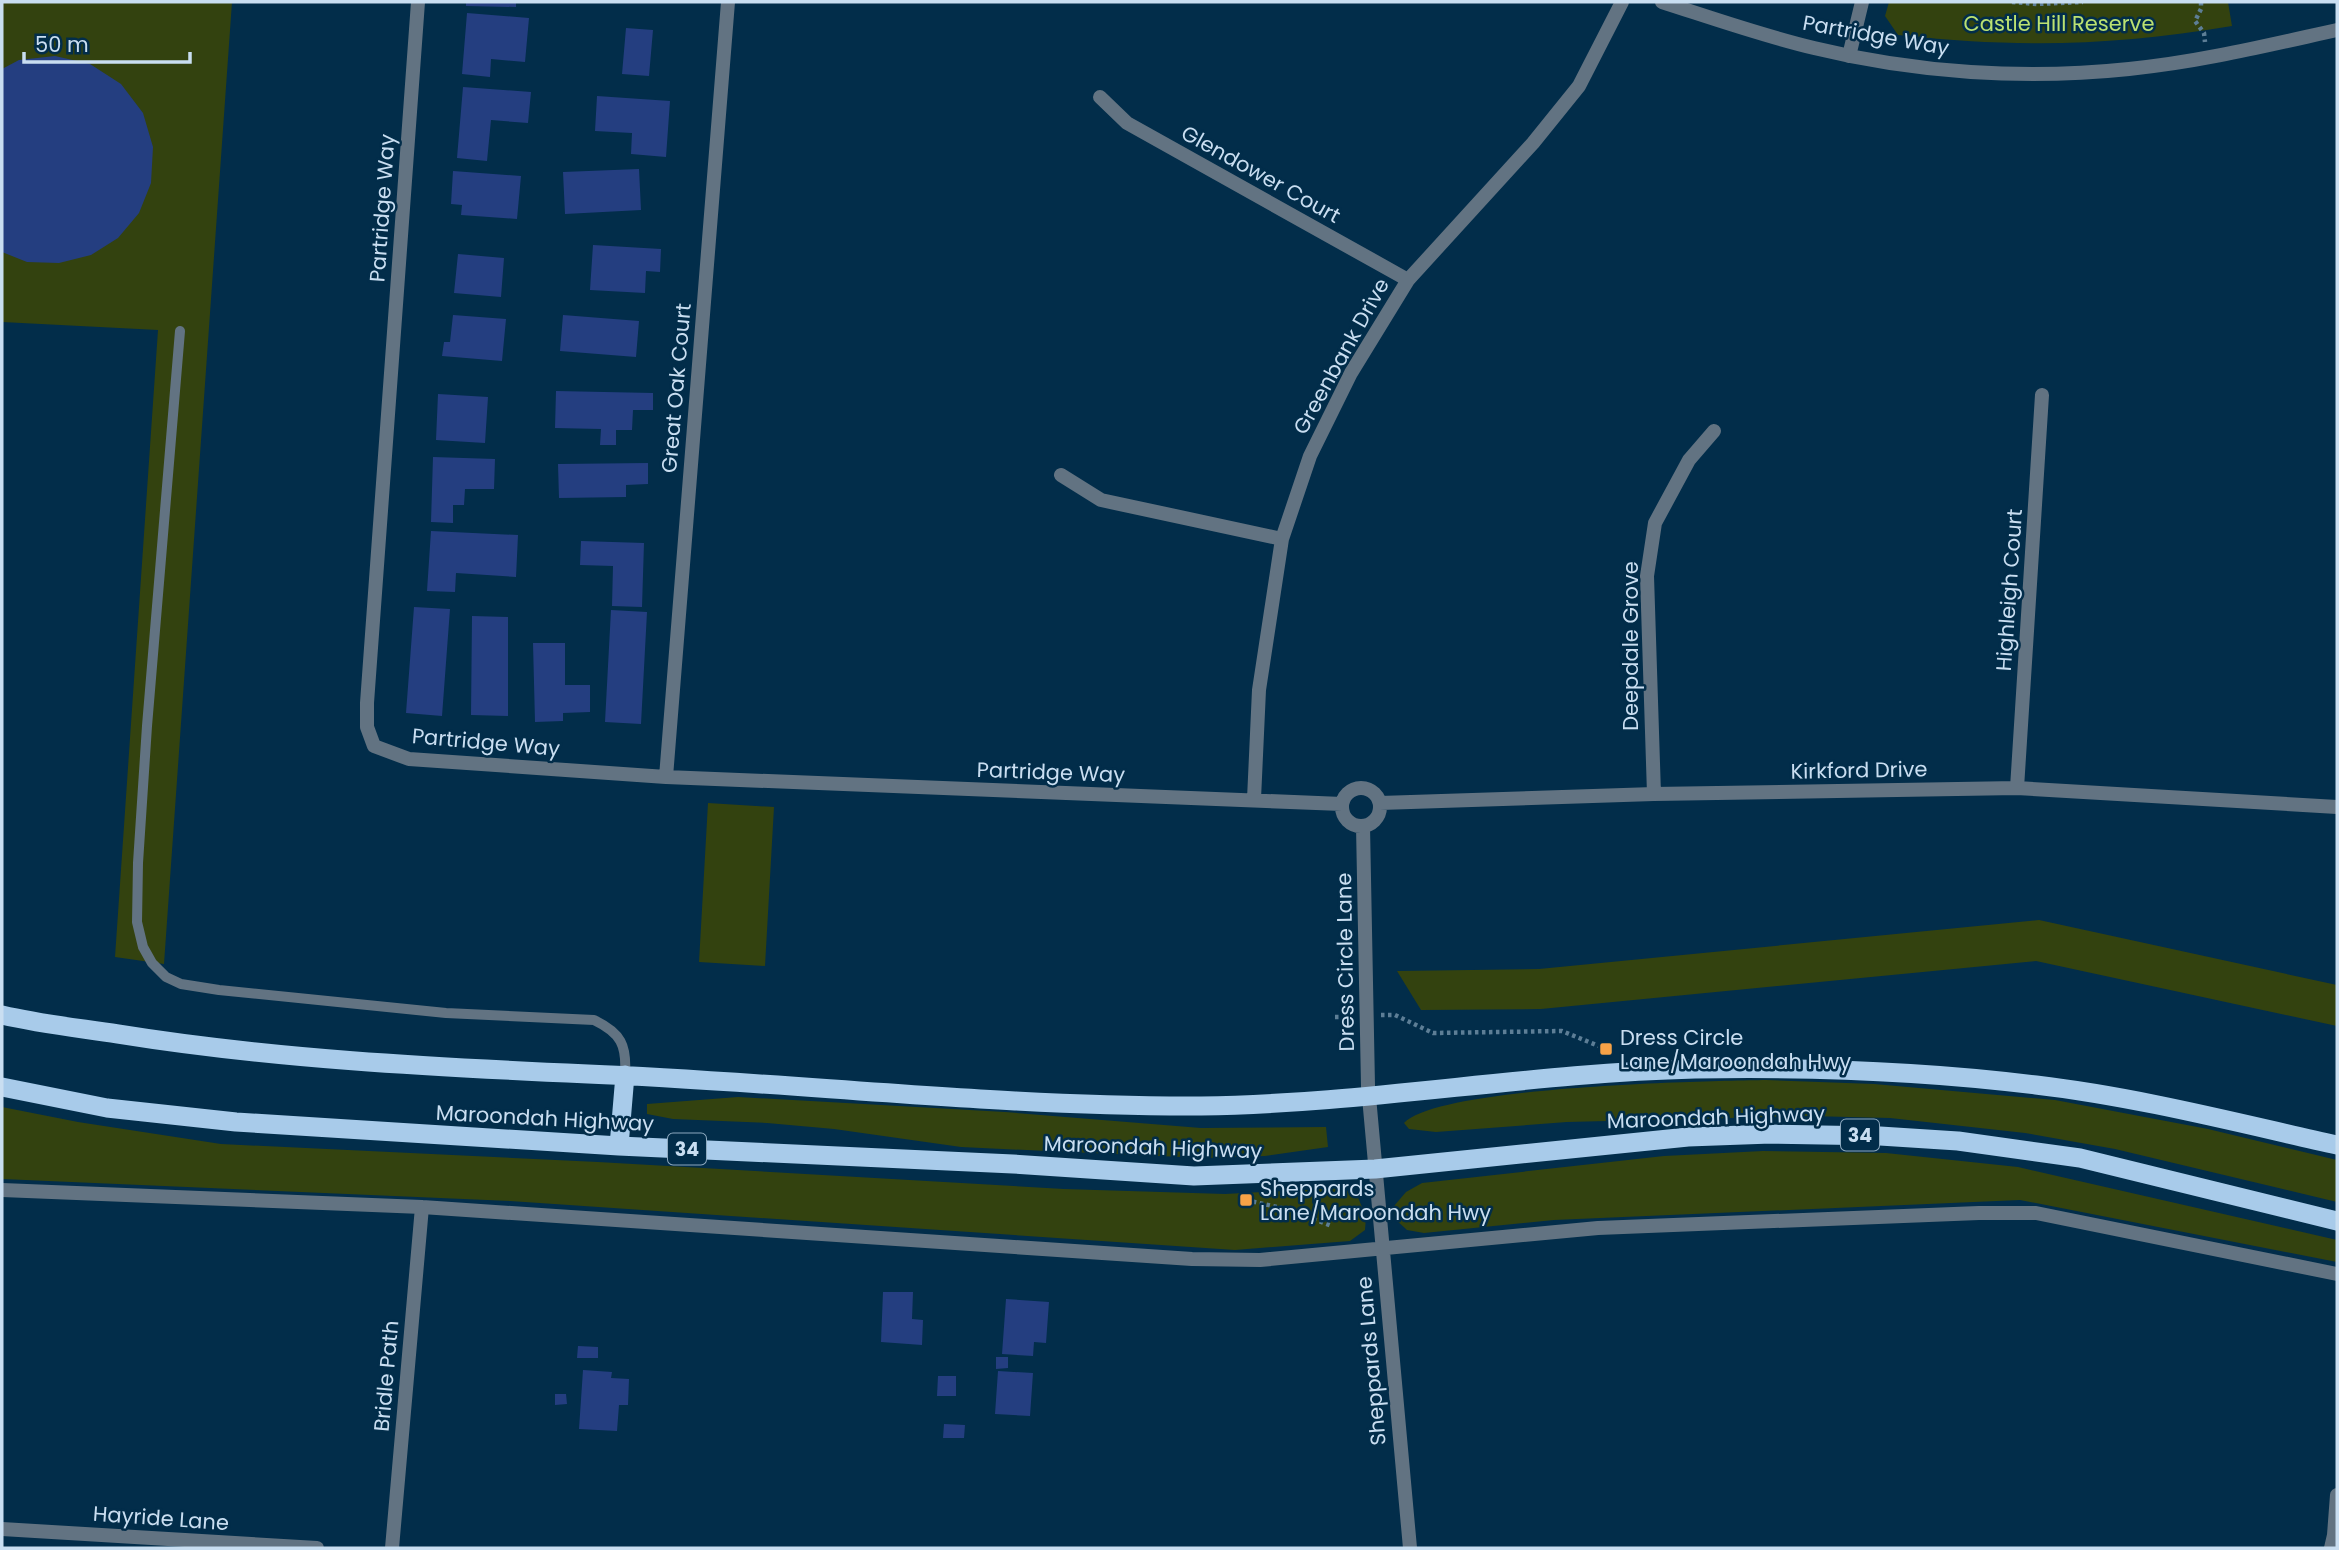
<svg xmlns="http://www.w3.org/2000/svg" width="2339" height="1550" font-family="Poppins,sans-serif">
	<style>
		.green { fill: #33420f }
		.building { fill: #243e80 }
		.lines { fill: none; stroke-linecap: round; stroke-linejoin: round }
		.path { stroke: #5d7e96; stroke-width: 4.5; stroke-dasharray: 3.5 3.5; stroke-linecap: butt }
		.service { stroke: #627382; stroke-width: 10 }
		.minor { stroke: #627382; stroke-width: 14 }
		.trunk { stroke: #a8cbea; stroke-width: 19 }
		.poi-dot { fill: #f6a247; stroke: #022d4a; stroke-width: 2.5 }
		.labels { text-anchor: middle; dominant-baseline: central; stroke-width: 5; stroke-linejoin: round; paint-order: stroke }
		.shield { fill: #022d4a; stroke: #8da9bf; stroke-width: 2 }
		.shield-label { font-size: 19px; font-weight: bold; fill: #c9def1 }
		.park-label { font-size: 21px; fill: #bbe171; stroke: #022d4a }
		.street-label { font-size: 21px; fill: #c9def1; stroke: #022d4a }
		.poi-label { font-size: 21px; fill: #c9def1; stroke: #022d4a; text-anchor: start }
	</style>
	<rect width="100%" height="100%" fill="#022d4a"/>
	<path class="green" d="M 2,2 L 232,2 L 164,964 L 115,957 L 158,330 L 2,322 Z
		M 1889,2 L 2228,2 L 2232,26 C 2115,46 2016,48 1898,35 L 1885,16 Z
		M 708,803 L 774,807 L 765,966 L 699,962 Z
		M 2039,920 L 2337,985 L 2337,1026 L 2036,961 L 1541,1009 L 1421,1010 L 1397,971 L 1539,969 Z
		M 1766,1080 L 1874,1084 L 2055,1100 L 2208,1129 L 2337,1160 L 2337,1202 L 2115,1149 L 2025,1133 L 1890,1118 L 1809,1116 L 1567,1122 L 1436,1132 L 1409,1129 L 1404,1123 C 1440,1086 1706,1081 1766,1080 Z
		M 738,1097 L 1005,1112 L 1201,1128 L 1326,1127 L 1328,1147 L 1265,1156 L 1205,1158 L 1069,1152 L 961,1147 L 834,1129 L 767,1123 L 673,1119 L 647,1114 L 647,1104 Z
		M 2,1107 L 78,1122 L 221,1144 L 598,1162 L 1064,1189 L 1225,1194 L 1341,1188 L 1357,1195 L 1366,1217 L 1365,1230 L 1350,1241 L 1235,1250 L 510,1201 L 2,1179 Z
		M 1763,1151 L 1886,1153 L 2018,1167 L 2337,1240 L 2337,1262 L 2020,1200 L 1554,1220 L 1424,1233 L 1407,1230 L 1395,1219 L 1394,1206 L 1406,1192 L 1422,1183 L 1664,1156 Z"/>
	<path class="building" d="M 466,2 L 516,2 L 516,7 L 466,6 Z
		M 467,13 L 529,18 L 525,62 L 491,59 L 490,77 L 462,74 Z
		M 626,28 L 653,30 L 649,76 L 622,74 Z
		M 55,56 L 90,64 L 121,84 L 143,113 L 153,147 L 151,183 L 139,213 L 118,238 L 91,255 L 59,263 L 27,262 L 2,252 L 2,69 L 19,60 Z
		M 463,87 L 531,92 L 528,123 L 491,120 L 487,161 L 457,158 Z
		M 597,96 L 670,101 L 666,157 L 631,154 L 632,133 L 595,131 Z
		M 639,169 L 641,210 L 565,214 L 563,172 Z
		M 453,171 L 521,176 L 517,219 L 461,215 L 462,205 L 451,204 Z
		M 593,245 L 661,249 L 660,272 L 646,271 L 645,293 L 590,290 Z
		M 458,254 L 504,258 L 501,297 L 454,293 Z
		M 453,315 L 506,319 L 502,361 L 442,356 L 444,342 L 450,342 Z
		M 563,315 L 639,321 L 636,357 L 560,351 Z
		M 556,391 L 653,393 L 653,410 L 633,410 L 632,430 L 616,430 L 616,445 L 600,445 L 601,429 L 555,428 Z
		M 438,394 L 488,397 L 485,443 L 436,440 Z
		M 433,457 L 495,459 L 494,489 L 465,489 L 464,505 L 453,505 L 453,523 L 431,522 Z
		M 648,463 L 648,484 L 626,485 L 626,497 L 559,498 L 558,464 Z
		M 431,531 L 518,535 L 516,577 L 456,573 L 455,592 L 427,591 Z
		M 581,541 L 644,543 L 642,607 L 612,606 L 613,566 L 580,565 Z
		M 414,607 L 450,609 L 442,716 L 406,713 Z
		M 611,610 L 647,612 L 641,724 L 605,722 Z
		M 472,616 L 508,617 L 508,716 L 471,715 Z
		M 533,643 L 565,643 L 565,685 L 590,685 L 590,712 L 563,713 L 563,721 L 535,722 Z
		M 883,1292 L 913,1292 L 912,1319 L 923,1320 L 922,1345 L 881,1342 Z
		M 1006,1299 L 1049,1302 L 1046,1343 L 1034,1342 L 1033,1356 L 1002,1354 Z
		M 578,1346 L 598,1347 L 598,1358 L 577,1358 Z
		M 996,1357 L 1008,1357 L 1008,1368 L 996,1369 Z
		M 583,1370 L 612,1372 L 611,1378 L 629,1379 L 628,1405 L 619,1405 L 617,1431 L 579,1429 Z
		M 998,1371 L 1033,1373 L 1030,1416 L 995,1414 Z
		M 938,1376 L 956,1376 L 956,1396 L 937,1396 Z
		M 555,1394 L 566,1394 L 567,1404 L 555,1405 Z
		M 944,1424 L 965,1425 L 964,1438 L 943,1438 Z"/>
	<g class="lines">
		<path class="path" d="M 2012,2 L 2037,4 L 2083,2
			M 2201,2 L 2201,9 L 2195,21 L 2204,33 L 2205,42
			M 1381,1015 L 1395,1015 L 1433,1033 L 1562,1031 L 1606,1049
			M 1335,1017 L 1351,1017
			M 1246,1200 L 1290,1210 L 1332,1226"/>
		<path class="service" d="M 180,331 L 147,726 L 138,863 L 137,922 L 143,947 L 152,963 L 166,977 L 181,984 L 219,990 L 446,1013 L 594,1020 C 621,1033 627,1045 625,1075"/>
		<path class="minor" d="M 418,2 L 367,703 L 367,727 L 374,746 L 409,759 L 666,777 L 1342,804
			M 1662,2 C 1712,18 1763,36 1814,48 C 1916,73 2025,80 2129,69 C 2200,62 2269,45 2337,30
			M 1849,56 L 1862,2
			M 1100,97 L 1127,123 L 1408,280
			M 1061,475 L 1101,500 L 1282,539
			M 666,777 L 728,2
			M 2017,788 L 2042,395
			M1342 807a19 19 0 1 1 38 0a19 19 0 1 1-38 0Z
			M 1654,794 L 1647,576 L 1655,523 L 1689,460 L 1714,431
			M 1254,799 L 1259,690 L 1282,539 L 1310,456 L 1351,373 L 1408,280 L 1533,143 L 1579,86 L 1622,2
			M 1380,803 L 1654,794 L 2017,788 L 2337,807
			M 1363,826 L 1368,1086 L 1410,1548
			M 2,1190 L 422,1207 L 1192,1259 L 1260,1260 L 1598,1228 L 1979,1213 L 2036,1213 L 2337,1274
			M 2,1529 L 317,1548
			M 392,1548 L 422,1207
			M 2331,1548 L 2334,1535 L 2337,1495"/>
		<path class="trunk" d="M 2,1015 C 40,1024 79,1028 118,1034 C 273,1059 431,1067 588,1074 C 792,1082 996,1107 1201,1106 C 1366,1104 1529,1073 1695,1069 C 1809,1067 1924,1071 2036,1085 C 2138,1097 2238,1123 2337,1145
			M 2,1087 L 107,1108 L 236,1122 L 619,1146 L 1013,1164 L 1194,1176 L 1375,1169 L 1688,1137 L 1771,1134 L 1880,1136 L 1958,1141 L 2080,1158 L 2337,1221
			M 619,1146 L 625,1075"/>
	</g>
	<g class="poi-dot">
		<rect x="1599" y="1042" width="14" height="14" rx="3.5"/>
		<rect x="1239" y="1193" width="14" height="14" rx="3.5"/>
	</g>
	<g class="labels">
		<g class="shield">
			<rect x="1841" y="1119.5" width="38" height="31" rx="5"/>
			<rect x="668" y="1133.5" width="38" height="31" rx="5"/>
		</g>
		<g class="shield-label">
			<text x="1860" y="1135">34</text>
			<text x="687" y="1149">34</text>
		</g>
		<g class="park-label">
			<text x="2059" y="23">Castle Hill Reserve</text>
		</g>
		<g class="street-label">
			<text transform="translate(1876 35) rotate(10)">Partridge Way</text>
			<text transform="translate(1261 174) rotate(29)">Glendower Court</text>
			<text transform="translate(382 208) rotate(-86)">Partridge Way</text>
			<text transform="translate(1341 356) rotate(-61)">Greenbank Drive</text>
			<text transform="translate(676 388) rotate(-85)">Great Oak Court</text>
			<text transform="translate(2009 590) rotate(-86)">Highleigh Court</text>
			<text transform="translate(1630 646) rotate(-90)">Deepdale Grove</text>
			<text transform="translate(486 742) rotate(5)">Partridge Way</text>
			<text transform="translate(1859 770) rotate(-1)">Kirkford Drive</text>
			<text transform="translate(1051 772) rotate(2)">Partridge Way</text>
			<text transform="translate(1345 962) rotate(-91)">Dress Circle Lane</text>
			<text transform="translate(1716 1117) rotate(-2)">Maroondah Highway</text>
			<text transform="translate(545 1118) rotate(3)">Maroondah Highway</text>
			<text transform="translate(1153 1147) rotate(2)">Maroondah Highway</text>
			<text transform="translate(1371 1361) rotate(-95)">Sheppards Lane</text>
			<text transform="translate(386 1376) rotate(-85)">Bridle Path</text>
			<text transform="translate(161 1518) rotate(4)">Hayride Lane</text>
		</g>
		<g class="poi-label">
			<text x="1620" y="1037">Dress Circle<tspan x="1620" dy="24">Lane/Maroondah Hwy</tspan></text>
			<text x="1260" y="1188">Sheppards<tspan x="1260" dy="24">Lane/Maroondah Hwy</tspan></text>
		</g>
	</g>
	<rect width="2339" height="1550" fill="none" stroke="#c9def1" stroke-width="7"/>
	<path d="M24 52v10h166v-10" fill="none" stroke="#c9def1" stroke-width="3.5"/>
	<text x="35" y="52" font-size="21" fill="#c9def1" stroke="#022d4a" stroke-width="5" paint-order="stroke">50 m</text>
</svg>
